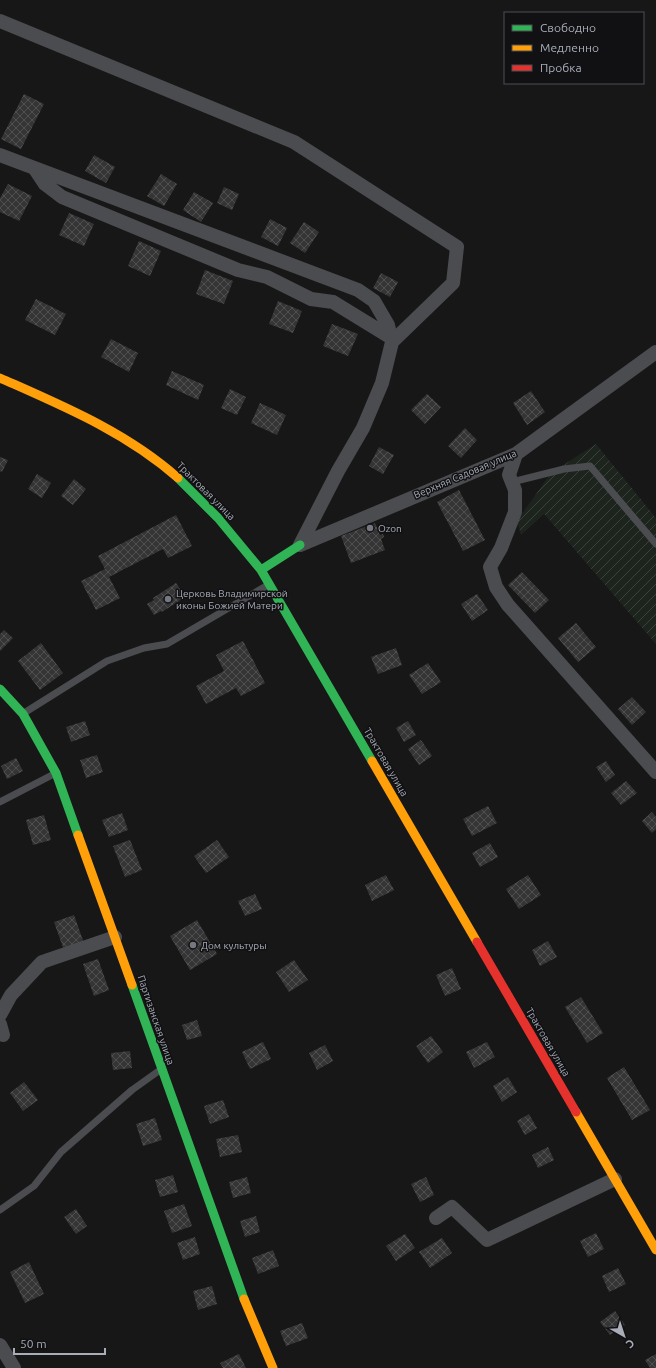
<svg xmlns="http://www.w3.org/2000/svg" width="656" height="1368" font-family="Ubuntu,sans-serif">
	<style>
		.garden { fill: url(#garden-furrows) }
		.building { fill: url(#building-cross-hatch) }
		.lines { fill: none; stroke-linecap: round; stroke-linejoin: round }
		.lane { stroke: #4b4c50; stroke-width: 7 }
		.street { stroke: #4b4c50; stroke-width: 14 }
		.fast { stroke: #30b455; stroke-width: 9 }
		.slow { stroke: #ff9f0a; stroke-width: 9 }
		.jam { stroke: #e5322d; stroke-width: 9 }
		.poi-dot { fill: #757880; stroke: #111113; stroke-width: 1.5 }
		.labels { text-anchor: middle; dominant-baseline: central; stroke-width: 3; stroke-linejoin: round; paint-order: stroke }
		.street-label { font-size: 10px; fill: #a8adb8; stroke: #111113 }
		.poi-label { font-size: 10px; fill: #a8adb8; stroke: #111113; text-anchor: start }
	</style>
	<defs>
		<pattern id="garden-furrows" width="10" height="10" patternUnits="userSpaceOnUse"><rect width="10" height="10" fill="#1d241e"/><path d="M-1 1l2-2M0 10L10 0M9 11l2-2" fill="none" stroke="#3b413d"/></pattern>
		<pattern id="building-cross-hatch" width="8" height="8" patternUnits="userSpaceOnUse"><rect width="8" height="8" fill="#353536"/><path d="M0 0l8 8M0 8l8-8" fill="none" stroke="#4f5051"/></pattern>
	</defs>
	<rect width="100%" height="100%" fill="#171717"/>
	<path class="garden" d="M 596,444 L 656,518 L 656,644 L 544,514 L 521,535 L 517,521 L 551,473 Z"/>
	<path class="building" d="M 24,94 L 44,104 L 21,149 L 1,139 Z
		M 94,155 L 115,167 L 106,183 L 85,171 Z
		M 161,174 L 177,184 L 164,206 L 147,196 Z
		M 8,184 L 32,196 L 19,221 L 0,212 L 0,198 Z
		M 224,187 L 239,194 L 232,210 L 217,203 Z
		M 194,192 L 213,203 L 201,222 L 183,210 Z
		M 69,213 L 94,224 L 84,246 L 59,235 Z
		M 270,219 L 287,228 L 278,246 L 261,237 Z
		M 304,222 L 319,232 L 305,253 L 290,243 Z
		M 139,241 L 161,251 L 150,276 L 128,266 Z
		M 205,270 L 233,281 L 224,304 L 196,294 Z
		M 381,273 L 398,282 L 390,297 L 373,288 Z
		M 36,299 L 66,314 L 55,335 L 25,320 Z
		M 278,301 L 302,311 L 293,333 L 269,324 Z
		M 332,324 L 358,334 L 348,356 L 323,346 Z
		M 111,339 L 138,353 L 129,372 L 101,357 Z
		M 172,371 L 204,385 L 198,400 L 166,385 Z
		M 230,389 L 246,397 L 237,415 L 221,408 Z
		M 531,391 L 545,412 L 527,425 L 513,403 Z
		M 427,394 L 441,407 L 425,424 L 411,410 Z
		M 260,403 L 286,415 L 277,435 L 251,423 Z
		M 465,428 L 477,440 L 461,458 L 448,446 Z
		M 379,447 L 394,455 L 383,474 L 369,466 Z
		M 0,457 L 8,460 L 2,472 L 0,471 Z
		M 37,474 L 51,483 L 42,498 L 28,489 Z
		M 74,479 L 86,489 L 73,505 L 61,496 Z
		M 459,490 L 485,540 L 463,551 L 437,502 Z
		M 176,515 L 192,546 L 168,558 L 163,549 L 109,577 L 120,598 L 96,610 L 81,581 L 105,569 L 98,556 Z
		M 375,523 L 380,535 L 383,534 L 384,537 L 381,539 L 385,550 L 351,563 L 341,536 Z
		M 522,572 L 549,600 L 535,613 L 508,585 Z
		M 176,583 L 185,597 L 162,612 L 161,611 L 154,615 L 147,604 L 154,600 L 153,598 Z
		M 477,594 L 488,610 L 472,621 L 461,604 Z
		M 576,623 L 596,647 L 578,662 L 558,638 Z
		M 4,630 L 13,638 L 0,651 L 0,634 Z
		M 243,641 L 265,683 L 241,696 L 236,688 L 206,704 L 196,686 L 224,671 L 216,655 Z
		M 41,643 L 63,673 L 40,690 L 18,661 Z
		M 396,648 L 402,665 L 378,674 L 371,657 Z
		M 428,663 L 441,682 L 422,694 L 409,675 Z
		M 632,697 L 646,712 L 632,725 L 618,709 Z
		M 85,721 L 90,735 L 71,742 L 66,727 Z
		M 408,721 L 416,735 L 404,742 L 396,728 Z
		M 421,740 L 432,756 L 419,765 L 408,749 Z
		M 97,755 L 103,772 L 86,778 L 80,760 Z
		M 16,758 L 23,771 L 7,779 L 1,766 Z
		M 606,761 L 615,775 L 606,782 L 596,767 Z
		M 626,781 L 637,793 L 621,805 L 611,793 Z
		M 488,806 L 497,823 L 472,836 L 463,819 Z
		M 652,812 L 656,817 L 656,829 L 652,833 L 642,821 Z
		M 122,813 L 128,830 L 109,837 L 102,820 Z
		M 44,815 L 51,840 L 33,845 L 26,820 Z
		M 130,840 L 142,870 L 125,877 L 113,846 Z
		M 217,840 L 229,857 L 206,873 L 194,856 Z
		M 490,843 L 498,857 L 480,867 L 472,853 Z
		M 386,875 L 394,890 L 372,901 L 365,885 Z
		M 528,875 L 541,895 L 519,909 L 506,889 Z
		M 255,894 L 262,909 L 245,916 L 238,901 Z
		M 74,915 L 85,946 L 65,953 L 54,922 Z
		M 197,920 L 217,954 L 190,970 L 170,936 Z
		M 548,941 L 557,957 L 540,966 L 532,950 Z
		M 98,959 L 109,990 L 94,996 L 83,964 Z
		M 294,960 L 308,980 L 289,992 L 276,972 Z
		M 452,968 L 461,989 L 445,996 L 436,975 Z
		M 581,997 L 603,1033 L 587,1043 L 565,1007 Z
		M 197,1020 L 202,1036 L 187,1040 L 182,1025 Z
		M 431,1036 L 443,1052 L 428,1063 L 416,1046 Z
		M 263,1042 L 271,1059 L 250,1069 L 242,1052 Z
		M 487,1042 L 495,1057 L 474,1068 L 466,1052 Z
		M 325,1045 L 333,1061 L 317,1070 L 309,1053 Z
		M 130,1051 L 132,1068 L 113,1070 L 111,1053 Z
		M 624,1067 L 650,1110 L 632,1120 L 607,1078 Z
		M 508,1077 L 517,1092 L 502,1102 L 493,1086 Z
		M 24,1082 L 38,1100 L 23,1111 L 10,1093 Z
		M 223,1100 L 229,1117 L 210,1124 L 204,1106 Z
		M 529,1114 L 537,1128 L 525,1135 L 517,1121 Z
		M 155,1118 L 162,1140 L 143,1146 L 136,1124 Z
		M 238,1135 L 242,1152 L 220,1157 L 216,1139 Z
		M 548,1147 L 554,1160 L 538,1168 L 532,1155 Z
		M 173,1175 L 178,1192 L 160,1197 L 155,1180 Z
		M 247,1177 L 251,1193 L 233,1198 L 229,1182 Z
		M 426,1177 L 434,1195 L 420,1202 L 411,1184 Z
		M 184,1204 L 192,1226 L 172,1233 L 164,1211 Z
		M 76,1209 L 87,1226 L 76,1234 L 64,1217 Z
		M 256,1216 L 260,1232 L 245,1237 L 240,1221 Z
		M 596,1233 L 604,1249 L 588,1257 L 580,1241 Z
		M 405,1234 L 415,1248 L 396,1261 L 386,1246 Z
		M 195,1237 L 200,1254 L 183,1260 L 177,1243 Z
		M 442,1238 L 452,1253 L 430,1268 L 419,1252 Z
		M 273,1250 L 279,1266 L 258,1274 L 252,1258 Z
		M 29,1262 L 44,1294 L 25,1303 L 10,1272 Z
		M 618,1268 L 626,1284 L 609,1292 L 602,1276 Z
		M 212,1286 L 217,1304 L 198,1310 L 193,1291 Z
		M 615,1311 L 625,1325 L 610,1335 L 600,1322 Z
		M 302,1323 L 308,1338 L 286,1346 L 280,1331 Z
		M 239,1354 L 246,1368 L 223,1368 L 220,1363 Z
		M 656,1354 L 656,1368 L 650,1368 L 645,1360 Z"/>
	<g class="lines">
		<path class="lane" d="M 512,482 L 564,469 L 590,466 L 656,544
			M 24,713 L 107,661 L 144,648 L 167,644 L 268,585
			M 0,802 L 54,774
			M 0,1210 L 34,1186 L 61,1152 L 132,1090 L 160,1070"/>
		<path class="street" d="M 0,21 L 294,142 L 457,247 L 453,283 L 392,342
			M 0,155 L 358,290 L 374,301 L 388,325 L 392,342 L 382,383 L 363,428 L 338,471 L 300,545
			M 35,169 L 45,184 L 62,197 L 238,270 L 267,277 L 311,299 L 333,302 L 390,337
			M 516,454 L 509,475 L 515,490 L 515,512 L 501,548 L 490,567 L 496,587 L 508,605 L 656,772
			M 300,545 L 516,454 L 656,352
			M 0,1015 L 11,995 L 42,962 L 115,937
			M 0,1024 L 3,1035
			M 436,1218 L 452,1207 L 487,1240 L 615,1179
			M 0,1345 L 14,1368"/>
		<path class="fast" d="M 178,478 L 218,518 L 261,570 L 372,761
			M 261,570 L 300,545
			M 0,689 L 23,714 L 56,773 L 78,835
			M 132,985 L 244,1299"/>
		<path class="slow" d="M 0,378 C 63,406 126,432 178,478
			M 372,761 L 477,942
			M 78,835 L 132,985
			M 576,1112 L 656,1250
			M 244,1299 L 273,1368"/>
		<path class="jam" d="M 477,942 L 576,1112"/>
	</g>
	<g class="poi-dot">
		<circle cx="370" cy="528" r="4"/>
		<circle cx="168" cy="599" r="4"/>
		<circle cx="193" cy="945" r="4"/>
	</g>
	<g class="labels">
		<g class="street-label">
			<text transform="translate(465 474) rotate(-23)">Верхняя Садовая улица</text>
			<text transform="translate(206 491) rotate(45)">Трактовая улица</text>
			<text transform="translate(386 762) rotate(60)">Трактовая улица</text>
			<text transform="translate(156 1020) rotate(71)">Партизанская улица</text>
			<text transform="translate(548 1042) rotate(60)">Трактовая улица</text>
		</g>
		<g class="poi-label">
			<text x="378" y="528">Ozon</text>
			<text x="176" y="593">Церковь Владимирской<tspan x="176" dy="12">иконы Божией Матери</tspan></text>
			<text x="201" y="945">Дом культуры</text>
		</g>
	</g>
	<rect x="504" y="12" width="140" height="72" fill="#111113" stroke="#4d4f55"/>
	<rect x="512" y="25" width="20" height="6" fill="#30b455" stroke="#4d4f55"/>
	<text x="540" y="32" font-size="12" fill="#a8adb8">Свободно</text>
	<rect x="512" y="45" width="20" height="6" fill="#ff9f0a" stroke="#4d4f55"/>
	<text x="540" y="52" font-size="12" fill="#a8adb8">Медленно</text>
	<rect x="512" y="65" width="20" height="6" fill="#e5322d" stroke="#4d4f55"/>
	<text x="540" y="72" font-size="12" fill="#a8adb8">Пробка</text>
	<g transform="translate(624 1336) rotate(141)" stroke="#111113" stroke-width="3" paint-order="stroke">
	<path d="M0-3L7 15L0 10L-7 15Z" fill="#a8adb8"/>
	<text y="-6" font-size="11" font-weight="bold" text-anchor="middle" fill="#a8adb8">С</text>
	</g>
	<path d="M14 1348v6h91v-6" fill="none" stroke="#a8adb8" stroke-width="2"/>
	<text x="20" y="1348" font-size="12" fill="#a8adb8" stroke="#111113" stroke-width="3" paint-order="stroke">50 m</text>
</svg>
